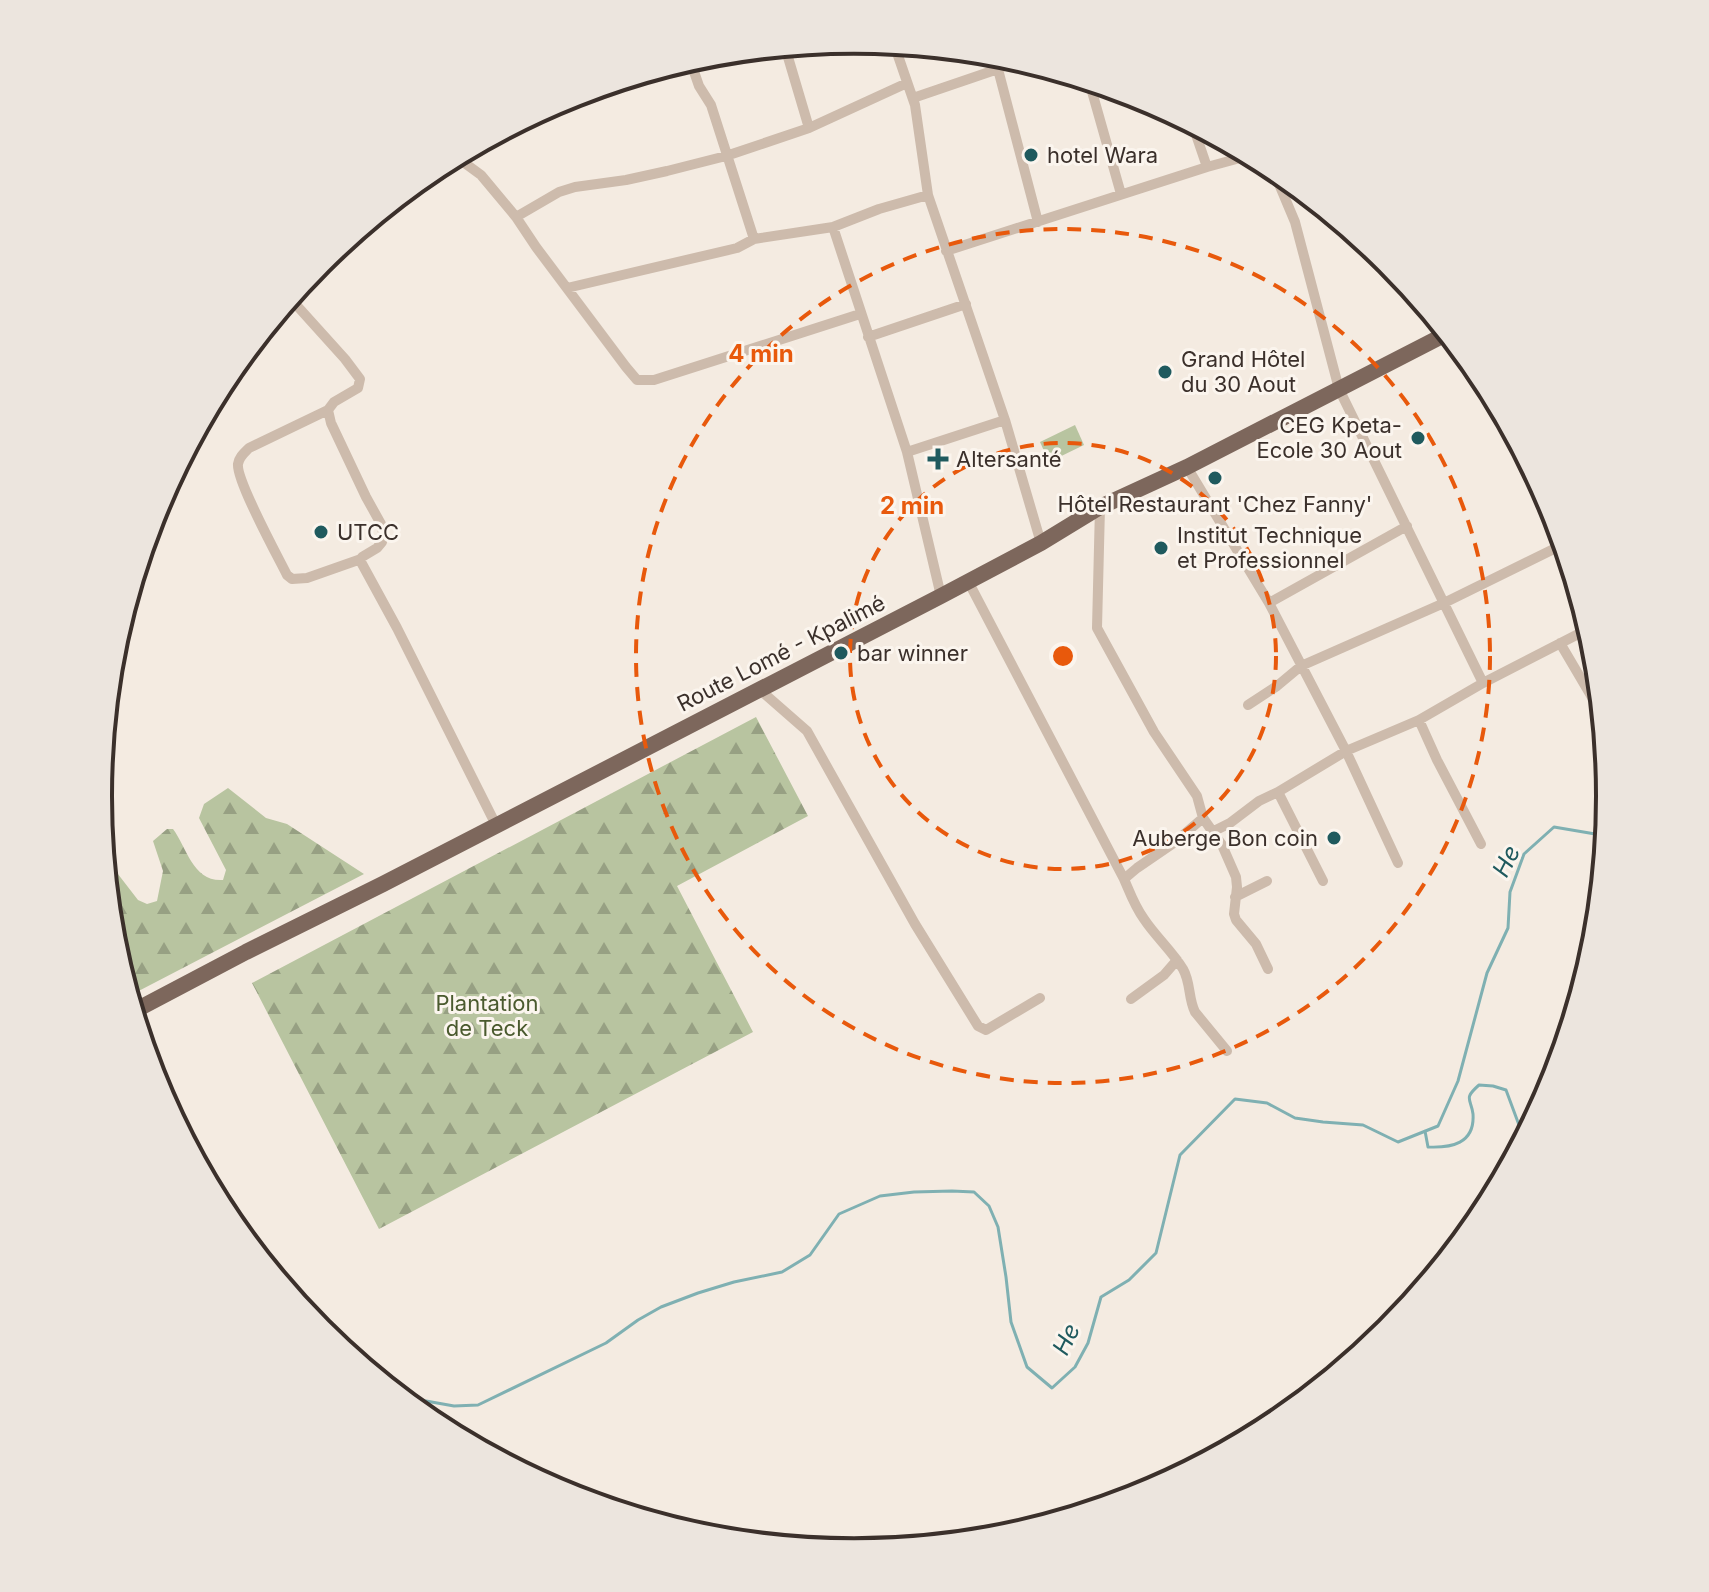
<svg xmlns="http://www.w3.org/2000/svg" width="1709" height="1592" font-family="Inter,sans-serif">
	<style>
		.forest { fill: url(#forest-firs) }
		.green { fill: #b8c4a0 }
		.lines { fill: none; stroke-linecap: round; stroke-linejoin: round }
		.stream { stroke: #7fb0b2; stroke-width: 3 }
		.minor { stroke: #cdbbac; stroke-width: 10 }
		.primary { stroke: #7d675c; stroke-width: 16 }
		.ring { fill: none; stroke: #e8590c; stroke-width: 4; stroke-dasharray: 14 10 }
		.poi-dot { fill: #1f5a5e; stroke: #fbf5ee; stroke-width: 3 }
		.labels { text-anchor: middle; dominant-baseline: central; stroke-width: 6; stroke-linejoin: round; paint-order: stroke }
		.poi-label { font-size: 22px; fill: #3b302b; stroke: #fbf5ee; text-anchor: start }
		.street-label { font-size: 22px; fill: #3b302b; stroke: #fbf5ee }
		.park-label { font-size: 22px; fill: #4a5a2e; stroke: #fbf5ee }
		.water-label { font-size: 24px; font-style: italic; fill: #1f5a5e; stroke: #fbf5ee }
		.rim { fill: none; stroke: #3b302b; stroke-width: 4 }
		.centre { fill: #e8590c; stroke: #fbf5ee; stroke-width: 4 }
		.ring-label { font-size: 24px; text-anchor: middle; font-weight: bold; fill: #e8590c; stroke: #fbf5ee; stroke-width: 6; stroke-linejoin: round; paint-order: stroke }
	</style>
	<defs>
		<pattern id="forest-firs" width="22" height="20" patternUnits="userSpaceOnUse" patternTransform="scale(2)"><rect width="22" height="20" fill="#b8c4a0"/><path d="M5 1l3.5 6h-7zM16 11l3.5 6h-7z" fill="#97a083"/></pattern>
	</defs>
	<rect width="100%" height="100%" fill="#f4ebe1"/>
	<path class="forest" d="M 756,717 L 808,816 L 677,886 L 753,1032 L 379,1229 L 252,983 Z
		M 228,788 L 266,818 L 287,824 L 364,874 L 129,996 L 113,943 L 104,856 L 138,900 L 147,904 L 157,901 L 163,871 L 153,841 L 167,829 L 173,829 C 187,848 193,882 223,880 L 226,870 L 199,818 L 204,804 Z"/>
	<path class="green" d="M 1075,425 L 1084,445 L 1049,462 L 1040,442 Z"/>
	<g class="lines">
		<path class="stream" d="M 1425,1131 L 1428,1147 C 1451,1148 1475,1144 1473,1114 C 1471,1098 1463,1099 1479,1085 L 1493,1086 L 1506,1090 L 1519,1125 L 1527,1134
			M 405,1401 L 426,1401 L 454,1406 L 478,1405 L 606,1343 L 638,1320 L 661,1307 L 698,1293 L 734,1282 L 782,1272 L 810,1255 L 839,1214 L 880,1196 L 914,1192 L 952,1191 L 974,1192 L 989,1206 L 998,1227 L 1006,1277 L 1011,1322 L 1027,1367 L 1052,1388 L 1075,1367 L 1088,1343 L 1101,1297 L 1129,1280 L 1156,1253 L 1180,1155 L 1235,1099 L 1267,1103 L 1295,1118 L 1323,1122 L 1363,1125 L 1398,1142 L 1438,1126 L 1458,1081 L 1487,973 L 1508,928 L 1510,892 L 1524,854 L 1554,827 L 1607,836"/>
		<path class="minor" d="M 894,44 L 915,105 L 928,195 L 1005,420 L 1041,543
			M 785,47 L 809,128 L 907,83
			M 994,54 L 1038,222
			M 690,60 L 699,86 L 711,105 L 754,239
			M 1089,81 L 1121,194
			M 913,98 L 998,69 L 1018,59
			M 563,99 L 616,85 L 674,65
			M 1192,123 L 1207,167
			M 455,156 L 481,175 L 516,217 L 536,247 L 626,367 L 637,380 L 654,380 L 860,314
			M 1271,165 L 1295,222 L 1339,389 L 1483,683
			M 516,217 L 559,192 L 575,187 L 626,180 L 667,171 L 726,156 L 809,128
			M 833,227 L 907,452 L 941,596
			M 946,251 L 1207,167 L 1251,155
			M 567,288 L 737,248 L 754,239 L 833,227 L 879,209 L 928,195
			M 290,298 L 345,359 L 360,379 L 358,388 L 334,402 L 328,410 L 331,423 L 366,497 L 381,524 L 383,533 L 382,542 L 377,548 L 362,557 L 361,562 L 397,628 L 496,825
			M 868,337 L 966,304
			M 328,410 L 249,448 C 244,453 239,457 238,464 C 236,480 277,555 287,575 L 292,579 L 307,578 L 361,559
			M 907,452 L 1005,420
			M 1187,467 L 1269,603 L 1346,751 L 1419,720 L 1483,683 L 1590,628
			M 1100,507 L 1097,628 L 1154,732 L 1197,796 L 1203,818 L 1222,845 L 1236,877 L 1237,887 L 1234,914 L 1236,920 L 1256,944 L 1268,969
			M 968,581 L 1124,879
			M 1269,603 L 1407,526
			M 1560,643 L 1603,716
			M 759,689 L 807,731 L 915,924 L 978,1026 L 986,1030 L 1040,998
			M 1248,705 L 1277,686 L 1301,666 L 1444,603 L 1564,544
			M 1419,720 L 1437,760 L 1481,844
			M 1278,792 L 1323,881
			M 1203,818 L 1175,842 L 1137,868 L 1124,879 C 1130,893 1135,907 1144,919 C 1156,937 1172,951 1183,969 C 1191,983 1188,998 1195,1012 L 1227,1051
			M 1214,831 L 1230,823 L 1259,801 L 1278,792 L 1346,751 L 1398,863
			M 1235,897 L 1267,881
			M 1131,999 L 1164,975 L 1177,960
			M 1401,1312 L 1408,1308"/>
		<path class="primary" d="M 134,1011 L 246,952 L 383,884 L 941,596 L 1041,543 L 1100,507 L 1187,467 L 1448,333"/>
	</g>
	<g class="ring">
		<circle cx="1063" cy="656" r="213"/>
		<circle cx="1063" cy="656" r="427"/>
	</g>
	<g class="poi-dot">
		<circle cx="1031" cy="155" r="8"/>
		<circle cx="1165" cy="372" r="8"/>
		<circle cx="1418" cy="438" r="8"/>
		<path d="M934 447h8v8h8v8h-8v8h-8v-8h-8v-8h8z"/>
		<circle cx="1215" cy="478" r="8"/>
		<circle cx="321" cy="532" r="8"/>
		<circle cx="1161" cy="548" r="8"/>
		<circle cx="841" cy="653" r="8"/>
		<circle cx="1334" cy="838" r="8"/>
	</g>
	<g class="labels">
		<g class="poi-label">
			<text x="1047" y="155">hotel Wara</text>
			<text x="1181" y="359">Grand Hôtel<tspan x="1181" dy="25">du 30 Aout</tspan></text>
			<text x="1402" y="425" text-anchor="end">CEG Kpeta-<tspan x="1402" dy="25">Ecole 30 Aout</tspan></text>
			<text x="956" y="459">Altersanté</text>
			<text x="1215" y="504" text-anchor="middle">Hôtel Restaurant 'Chez Fanny'</text>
			<text x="337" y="532">UTCC</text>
			<text x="1177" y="535">Institut Technique<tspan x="1177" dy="25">et Professionnel</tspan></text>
			<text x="857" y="653">bar winner</text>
			<text x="1318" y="838" text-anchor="end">Auberge Bon coin</text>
		</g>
		<g class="street-label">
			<text transform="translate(781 653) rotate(-27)">Route Lomé - Kpalimé</text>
		</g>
		<g class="park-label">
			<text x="487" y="1003">Plantation<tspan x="487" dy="25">de Teck</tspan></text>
		</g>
		<g class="water-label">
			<text transform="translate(1506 861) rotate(-63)">He</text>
			<text transform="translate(1066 1339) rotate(-64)">He</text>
		</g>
	</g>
	<path d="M0 0H1709V1592H0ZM112 796a742 742 0 1 1 1484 0a742 742 0 1 1-1484 0Z" fill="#ece5de" fill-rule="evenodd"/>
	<path class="rim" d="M112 796a742 742 0 1 1 1484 0a742 742 0 1 1-1484 0Z"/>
	<circle cx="1063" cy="656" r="12" class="centre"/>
	<g class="ring-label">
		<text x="761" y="362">4 min</text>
		<text x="912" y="514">2 min</text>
	</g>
</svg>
